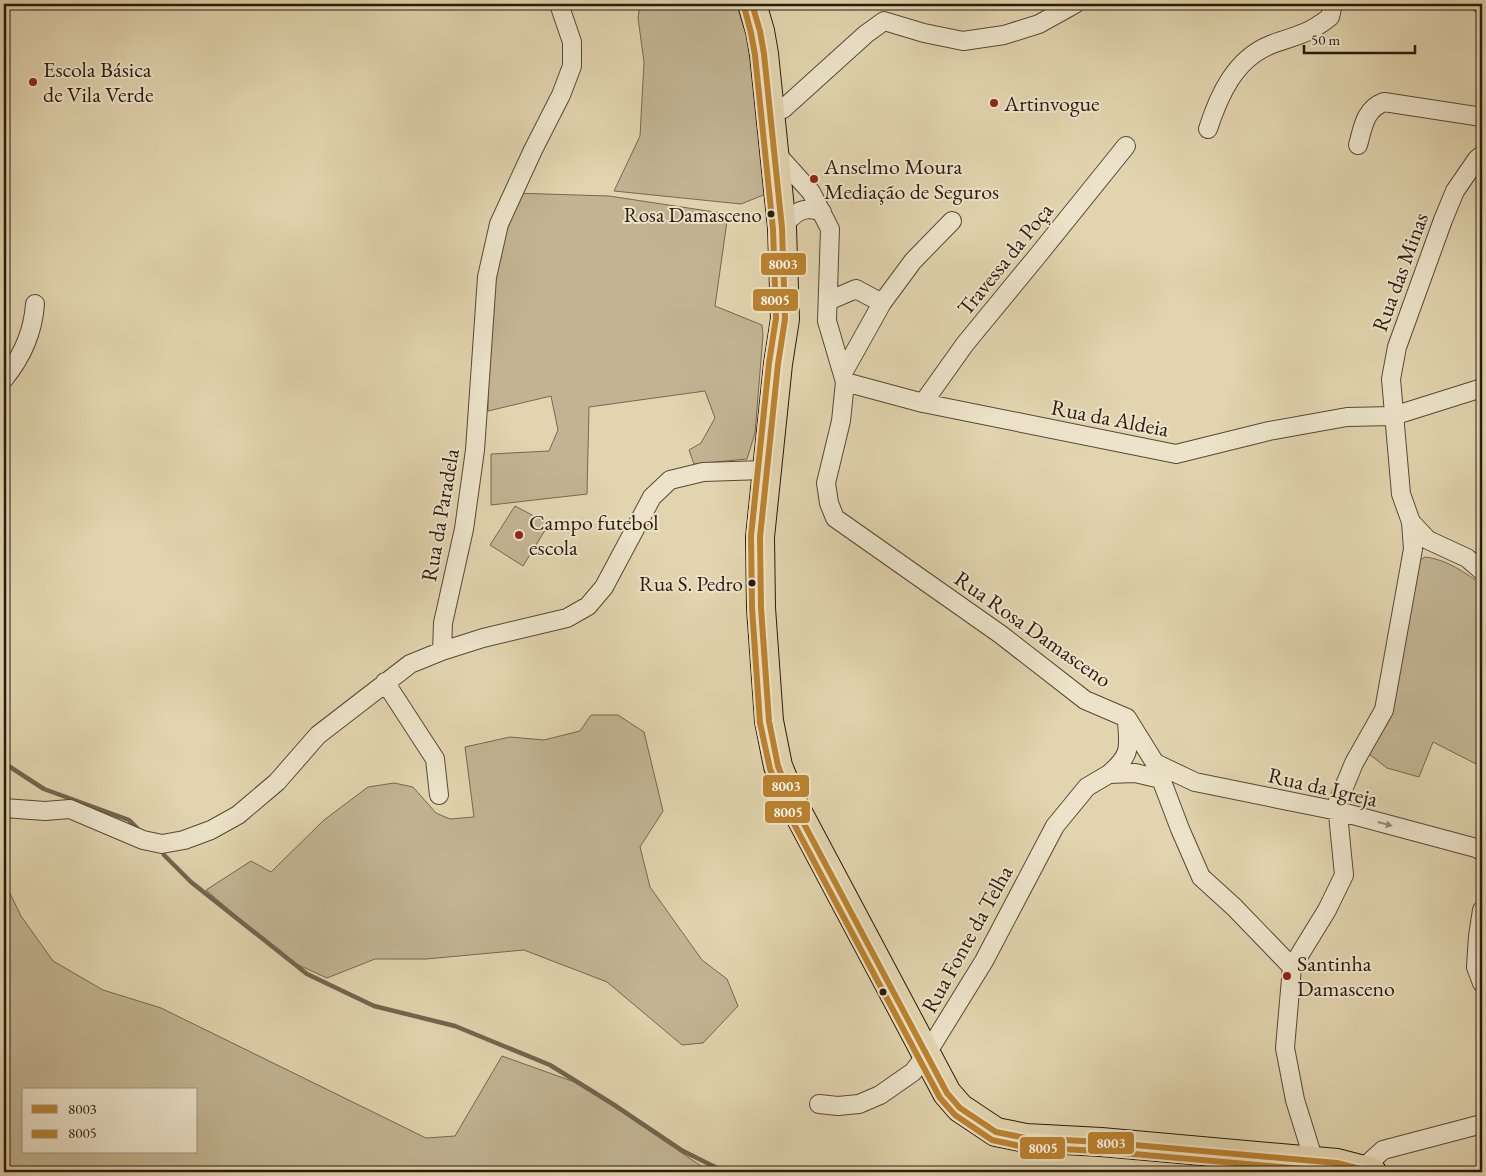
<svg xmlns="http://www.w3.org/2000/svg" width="1486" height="1176" font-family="'EB Garamond',serif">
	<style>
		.green { fill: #c2b493; stroke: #766750; fill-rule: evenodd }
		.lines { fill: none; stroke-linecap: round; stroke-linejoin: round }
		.stream { stroke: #72644e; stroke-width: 4.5 }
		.street-casing { stroke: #574836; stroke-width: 20 }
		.primary-casing { stroke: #291a0e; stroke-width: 30 }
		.street { stroke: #ece3ca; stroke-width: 18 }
		.primary { stroke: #e1d4ae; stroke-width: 28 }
		.bus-1-casing { stroke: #ece3ca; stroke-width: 10 }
		.bus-2-casing { stroke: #ece3ca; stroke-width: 10 }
		.bus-1 { stroke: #bc832e; stroke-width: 6 }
		.bus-2 { stroke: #bc832e; stroke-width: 6 }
		.oneway { fill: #948975 }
		.poi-dot { fill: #8f2418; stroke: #ece3ca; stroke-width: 2 }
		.bus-dot { fill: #291a0e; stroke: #ece3ca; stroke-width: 2 }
		.labels { text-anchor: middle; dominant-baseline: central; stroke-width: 4; stroke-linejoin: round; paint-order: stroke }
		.bus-label { font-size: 21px; fill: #291a0e; stroke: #ece3ca; text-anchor: end }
		.poi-label { font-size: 22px; fill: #291a0e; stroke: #ece3ca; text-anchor: start }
		.street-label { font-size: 22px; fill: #291a0e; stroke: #ece3ca }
		.line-badge { stroke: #ece3ca; stroke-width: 2 }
		.badge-label { font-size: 14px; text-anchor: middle; font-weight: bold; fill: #fff }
	</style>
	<rect width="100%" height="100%" fill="#e1d4ae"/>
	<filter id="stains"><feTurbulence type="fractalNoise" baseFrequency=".004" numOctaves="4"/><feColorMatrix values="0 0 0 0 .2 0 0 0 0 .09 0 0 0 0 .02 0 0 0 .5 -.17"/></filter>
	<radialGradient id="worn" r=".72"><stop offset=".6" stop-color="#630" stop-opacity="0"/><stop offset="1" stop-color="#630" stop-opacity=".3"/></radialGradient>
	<path class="green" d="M 640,4 L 738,4 L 745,16 L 766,194 L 741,204 L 614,191 L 640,136 L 644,62 L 638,18 Z
		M 513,193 L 609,196 L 728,214 L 715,306 L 762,325 L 763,335 L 755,433 L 747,459 L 694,464 L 689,450 L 701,443 L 715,418 L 705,391 L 589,407 L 587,494 L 491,505 L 491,454 L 549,451 L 558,430 L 551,396 L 488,411 L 487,277 Z
		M 515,506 L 549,524 L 523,566 L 490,545 Z
		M 1425,557 C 1446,559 1466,573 1482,585 L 1482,767 L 1433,742 L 1419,777 L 1387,768 L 1369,754 L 1389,721 L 1420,560 Z
		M 591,715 L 618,715 L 644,732 L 663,811 L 640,847 L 650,887 L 702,960 L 727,979 L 738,1006 L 703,1043 L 682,1045 L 607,982 L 524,950 L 426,959 L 375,959 L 327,978 L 292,962 L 252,930 L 206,890 L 251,861 L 271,872 L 324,820 L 368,787 L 394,783 L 413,787 L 436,813 L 450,819 L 474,817 L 465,747 L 510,737 L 544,740 L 580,731 Z
		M 4,881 L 21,916 L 53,961 L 103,990 L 161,1008 L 426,1138 L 455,1136 L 502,1056 L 580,1084 L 710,1172 L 4,1172 ZM 24,1090 L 196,1090 L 196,1152 L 24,1152 Z"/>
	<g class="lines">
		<path class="stream" d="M 4,763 L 44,789 L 129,820 L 138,829
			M 164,855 L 191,882 L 307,974 L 374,1006 L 455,1026 L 550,1065 L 616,1106 L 683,1151 L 725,1172"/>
		<defs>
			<path id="street" d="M 1481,4 L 1482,4
				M 769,115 L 783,109 L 866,34 L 884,21 L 924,33 L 963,41 L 1004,35 L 1039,24 L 1075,4
				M 1208,129 C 1219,95 1235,59 1270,45 C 1284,39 1301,36 1314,28 C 1319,25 1325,21 1330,17 L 1333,4
				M 1358,145 C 1363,127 1365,109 1384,102 L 1482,117
				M 774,151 L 811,192 L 830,229 L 827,321 L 845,382 L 841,421 L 826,483 L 829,503 L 835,518 L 1000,634 L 1085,700 L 1127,718 L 1155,763 L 1180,829 L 1201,877 L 1234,907 L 1292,967
				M 782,228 C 793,214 803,204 822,212
				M 828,301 L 856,289 L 882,303
				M 843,373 L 882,303 L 913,261 L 952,221
				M 4,379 C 22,357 33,333 35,304
				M 845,382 L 923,403 L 1176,454 L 1269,431 L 1347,417 L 1393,416 L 1482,388
				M 923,403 L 965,344 L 1039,254 L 1126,146
				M 1411,522 L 1428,540 L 1467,558 L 1482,571
				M 442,651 L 443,623 L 464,529 L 475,450 L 487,277 L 499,224 L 533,150 L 561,95 L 572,66 L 572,42 L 559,4
				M 385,682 L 435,759 L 439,795
				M 1155,763 L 1195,782 L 1338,811 L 1476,848 L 1482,851
				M 1109,774 C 1131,755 1129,749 1127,721
				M 4,808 L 45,811 L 70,809 L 143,840 L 162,844 L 184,840 L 211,830 L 238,815 L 277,782 L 318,735 L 410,664 L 442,651 L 483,638 L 567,618 L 588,606 L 604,587 L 652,497 L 670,480 L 703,472 L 766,470
				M 1482,910 L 1478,936 L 1476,967 L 1482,983
				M 819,1104 L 838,1106 L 859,1104 L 880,1095 L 913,1072 L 926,1055 L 984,961 L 1055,826 L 1087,787 L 1109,774 L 1135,773 L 1161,779
				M 1314,1161 L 1295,1100 L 1285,1048 L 1292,967 L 1327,910 L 1344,875 L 1337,804 L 1354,763 L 1384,710 L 1413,549 L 1411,522 L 1401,494 L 1391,379 L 1397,347 L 1443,220 L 1455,191 L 1477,159 L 1482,155
				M 1362,1169 L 1383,1150 L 1482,1124"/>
			<path id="primary" d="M 752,4 L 760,31 L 764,54 L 782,228 L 785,319 L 778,364 L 760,537 L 761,608 L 769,721 L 778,766 L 794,805 L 947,1093 L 960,1108 L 996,1132 L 1026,1138 L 1101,1142 L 1337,1163 L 1372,1172"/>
		</defs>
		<use href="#street" class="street-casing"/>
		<use href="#primary" class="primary-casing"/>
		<use href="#street" class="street"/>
		<use href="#primary" class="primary"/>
		<defs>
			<path id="bus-1" d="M 752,4 L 760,31 L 764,54 L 782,228 L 785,319 L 778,364 L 760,537 L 761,608 L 769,721 L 778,766 L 794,805 L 947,1093 L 960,1108 L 996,1132 L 1026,1138 L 1101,1142 L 1337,1163 L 1372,1172"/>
			<path id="bus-2" d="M 744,6 L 751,33 L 755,55 L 773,229 L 776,318 L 769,363 L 751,536 L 752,608 L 760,723 L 770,769 L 786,809 L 940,1098 L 955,1115 L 992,1140 L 1024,1147 L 1100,1151 L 1338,1172"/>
		</defs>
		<use href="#bus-1" class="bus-1-casing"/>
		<use href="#bus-2" class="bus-2-casing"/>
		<use href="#bus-1" class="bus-1"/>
		<use href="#bus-2" class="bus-2"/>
	</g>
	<defs><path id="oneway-solid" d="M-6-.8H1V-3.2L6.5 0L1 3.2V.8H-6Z" transform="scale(1.25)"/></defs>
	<use class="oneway" href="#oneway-solid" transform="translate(1385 824) rotate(15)"/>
	<g class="poi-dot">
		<circle cx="33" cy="82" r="5"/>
		<circle cx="994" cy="103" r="5"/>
		<circle cx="814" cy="179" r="5"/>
		<circle cx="519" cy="535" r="5"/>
		<circle cx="1287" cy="976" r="5"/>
	</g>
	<g class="bus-dot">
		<circle cx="771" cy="214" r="4.5"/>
		<circle cx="752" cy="583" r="4.5"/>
		<circle cx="883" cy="992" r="4.5"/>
	</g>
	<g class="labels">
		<g class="bus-label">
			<text x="762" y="214">Rosa Damasceno</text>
			<text x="743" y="583">Rua S. Pedro</text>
		</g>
		<g class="poi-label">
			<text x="43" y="69">Escola Básica<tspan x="43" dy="25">de Vila Verde</tspan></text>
			<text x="1004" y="103">Artinvogue</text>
			<text x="824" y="166">Anselmo Moura<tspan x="824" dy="25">Mediação de Seguros</tspan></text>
			<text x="529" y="522">Campo futebol<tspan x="529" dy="25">escola</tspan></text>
			<text x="1297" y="963">Santinha<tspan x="1297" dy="25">Damasceno</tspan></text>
		</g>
		<g class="street-label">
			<text transform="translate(1005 259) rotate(-51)">Travessa da Poça</text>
			<text transform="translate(1400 272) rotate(-70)">Rua das Minas</text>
			<text transform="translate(1110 418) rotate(11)">Rua da Aldeia</text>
			<text transform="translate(440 515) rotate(-80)">Rua da Paradela</text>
			<text transform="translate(1033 629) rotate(35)">Rua Rosa Damasceno</text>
			<text transform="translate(1323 787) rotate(13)">Rua da Igreja</text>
			<text transform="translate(967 939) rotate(-61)">Rua Fonte da Telha</text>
		</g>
	</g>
	<g class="line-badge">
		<rect x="760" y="252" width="47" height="24" rx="5" fill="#bc832e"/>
		<rect x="752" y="288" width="47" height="24" rx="5" fill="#bc832e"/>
		<rect x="762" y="774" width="48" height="24" rx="5" fill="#bc832e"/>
		<rect x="764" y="800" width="47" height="24" rx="5" fill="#bc832e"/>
		<rect x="1087" y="1131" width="48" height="24" rx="5" fill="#bc832e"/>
		<rect x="1019" y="1136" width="47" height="24" rx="5" fill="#bc832e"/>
	</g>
	<g class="badge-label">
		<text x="783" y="269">8003</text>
		<text x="775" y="305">8005</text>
		<text x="786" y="791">8003</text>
		<text x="788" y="817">8005</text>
		<text x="1111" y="1148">8003</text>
		<text x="1043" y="1153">8005</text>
	</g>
	<rect width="1486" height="1176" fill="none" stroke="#e1d4ae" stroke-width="20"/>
	<rect x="5" y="5" width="1476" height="1166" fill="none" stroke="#291a0e" stroke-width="2.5"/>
	<rect x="10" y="10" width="1466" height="1156" fill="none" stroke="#291a0e"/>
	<rect x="22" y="1088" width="175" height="65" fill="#ece3ca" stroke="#9e937f"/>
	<rect x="32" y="1105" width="25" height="8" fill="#bc832e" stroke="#9e937f"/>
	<text x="68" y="1114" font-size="15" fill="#291a0e">8003</text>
	<rect x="32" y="1130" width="25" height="8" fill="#bc832e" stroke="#9e937f"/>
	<text x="68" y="1138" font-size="15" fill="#291a0e">8005</text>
	<path d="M1304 45v8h111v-8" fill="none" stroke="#291a0e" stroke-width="2.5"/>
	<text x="1311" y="45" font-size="15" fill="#291a0e" stroke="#ece3ca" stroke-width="4" paint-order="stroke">50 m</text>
	<rect width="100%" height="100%" filter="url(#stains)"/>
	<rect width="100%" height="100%" fill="url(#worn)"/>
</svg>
